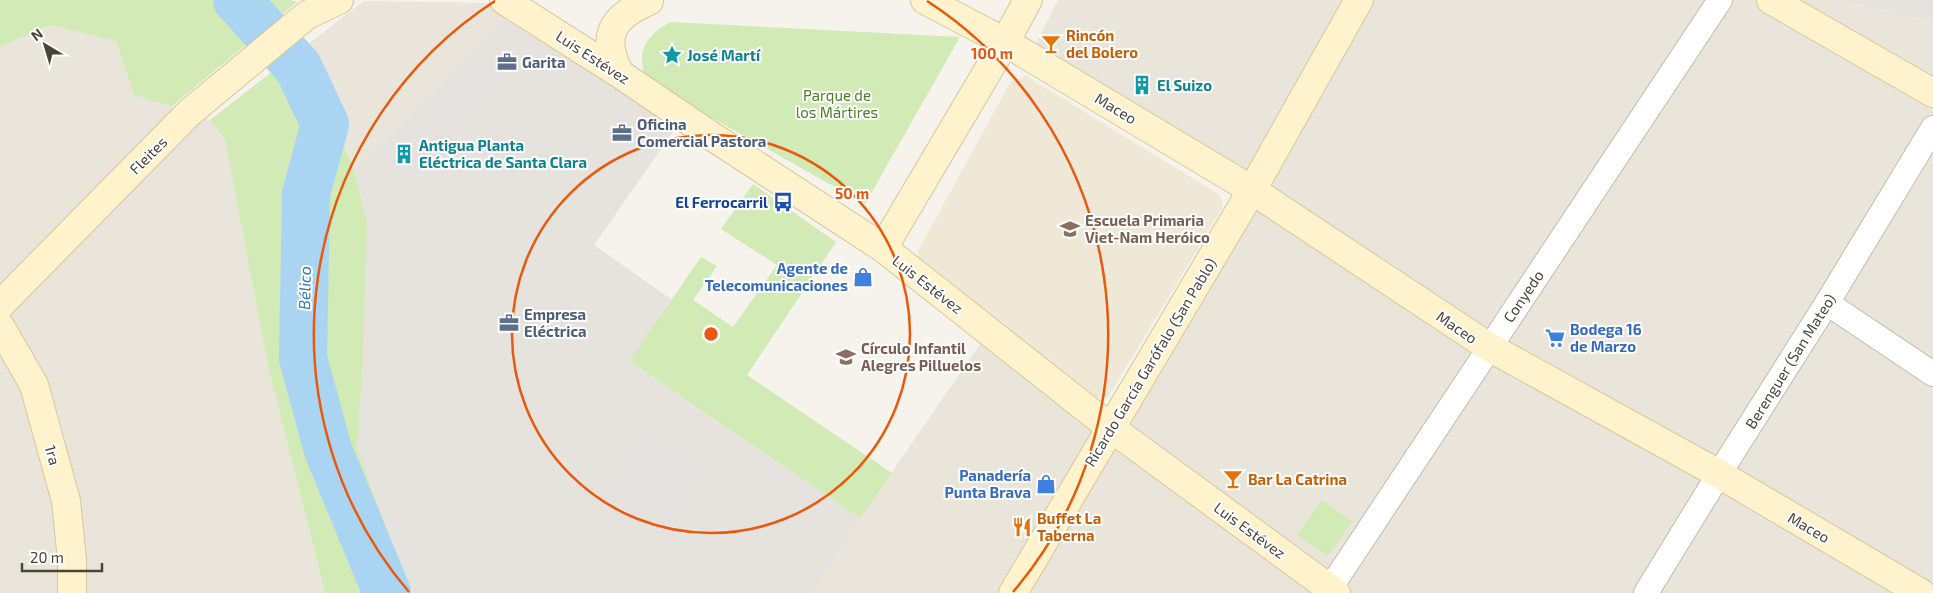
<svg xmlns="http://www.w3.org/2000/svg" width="1933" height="593" font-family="'Exo 2',sans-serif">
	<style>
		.residential { fill: #eae5da }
		.industrial { fill: #e6e2dd }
		.education { fill: #efe8d6 }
		.green { fill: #d2eab5 }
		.parking { fill: #e5e3e0 }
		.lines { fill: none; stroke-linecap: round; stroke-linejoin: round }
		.river { stroke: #a9d4f2; stroke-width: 48 }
		.street-casing { stroke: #c2bbae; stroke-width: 26 }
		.secondary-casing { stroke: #d6c79b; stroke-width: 30 }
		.street { stroke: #fff; stroke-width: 24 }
		.secondary { stroke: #fff3cd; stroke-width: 28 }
		.ring { fill: none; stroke: #e8590c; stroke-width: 2.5 }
		.labels { text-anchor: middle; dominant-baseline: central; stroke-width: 4; stroke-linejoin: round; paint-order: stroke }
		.food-label { font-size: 15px; font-weight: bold; fill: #c56008; stroke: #fff; text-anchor: start }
		.culture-label { font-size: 15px; font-weight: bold; fill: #0d838f; stroke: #fff; text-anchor: start }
		.street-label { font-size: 15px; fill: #4b4439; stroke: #fff }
		.service-label { font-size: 15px; font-weight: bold; fill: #4e5e75; stroke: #fff; text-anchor: start }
		.park-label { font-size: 15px; fill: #4a7f2a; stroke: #fff }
		.transit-label { font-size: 15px; font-weight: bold; fill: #164399; stroke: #fff; text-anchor: end }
		.education-label { font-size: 15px; font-weight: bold; fill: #785e54; stroke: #fff; text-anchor: start }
		.shop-label { font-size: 15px; font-weight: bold; fill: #366cbe; stroke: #fff; text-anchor: end }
		.water-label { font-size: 16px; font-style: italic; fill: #2e7ab2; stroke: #fff }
		.centre { fill: #e8590c; stroke: #fff; stroke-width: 2.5 }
		.ring-label { font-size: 15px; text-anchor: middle; font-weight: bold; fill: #e8590c; stroke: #fff; stroke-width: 4; stroke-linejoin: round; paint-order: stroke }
	</style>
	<rect width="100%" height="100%" fill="#f6f3ec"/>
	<path class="residential" d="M 1058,0 L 1840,0 L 1933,22 L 1933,593 L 813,593 L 860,518 L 981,343 L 1115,444 L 1269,190 L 1163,127 L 1036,43 Z
		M 364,1 L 491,3 L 510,16 L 354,168 L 300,50 Z
		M 49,25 L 116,41 L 134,95 L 210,120 L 225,140 L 269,371 L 325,593 L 0,593 L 0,47 Z"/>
	<path class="industrial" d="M 1840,0 L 1933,0 L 1933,22 Z
		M 510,16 L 675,129 L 594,245 L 671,299 L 630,362 L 860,518 L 813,593 L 411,593 L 357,449 L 363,365 L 367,222 L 354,168 Z"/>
	<path class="education" d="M 1026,76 L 1220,195 L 1223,207 L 1108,397 L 1095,398 L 922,272 L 918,251 L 1011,81 Z"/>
	<path class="green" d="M 0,0 L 289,0 L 297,2 L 171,107 L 134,95 L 116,41 L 50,25 L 0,47 Z
		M 671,22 L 960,37 L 865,204 L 648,82 C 634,54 646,34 671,22 Z
		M 300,50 L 354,168 L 367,222 L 363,365 L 357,449 L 411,593 L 325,593 L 269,371 L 225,140 L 210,120 Z
		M 753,184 L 836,242 L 747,375 L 892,473 L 860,518 L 629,361 L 701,257 L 717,266 L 693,300 L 733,327 L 777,265 L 721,229 Z
		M 1322,500 L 1352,521 L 1328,556 L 1297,535 Z"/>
	<path class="parking" d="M 473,52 L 503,73 L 451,140 L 414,109 Z
		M 650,432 L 705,471 L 670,521 L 641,501 L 631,514 L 605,495 Z"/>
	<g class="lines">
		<path class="river" d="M 237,0 L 298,67 L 325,124 L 306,194 L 303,358 L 328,450 L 387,593"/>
		<defs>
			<path id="street" d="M 1827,303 L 1933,374
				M 1327,593 L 1720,0
				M 1646,593 L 1719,474 L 1827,303 L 1933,128"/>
			<path id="secondary" d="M 504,0 L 620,74 L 713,137 L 883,248 L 1111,428 L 1336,593
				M 925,0 L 1005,42 L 1252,190 L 1489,347 L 1719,474 L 1921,593
				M 1771,0 L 1933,93
				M 620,74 C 600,36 612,17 649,1
				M 883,248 L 1005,42 L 1028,0
				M 0,305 L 189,113 L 307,15 L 339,0
				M 0,326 L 34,385 L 66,501 L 72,560 L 72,593
				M 1013,593 L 1252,190 L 1359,0"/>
		</defs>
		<use href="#street" class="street-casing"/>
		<use href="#secondary" class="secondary-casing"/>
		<use href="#street" class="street"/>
		<use href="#secondary" class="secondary"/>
	</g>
	<g class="ring">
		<circle cx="711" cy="334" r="199"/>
		<path d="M409 592A397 397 0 0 1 495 1M927 1A397 397 0 0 1 1013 592"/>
	</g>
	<defs>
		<symbol id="bar-bare" viewBox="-9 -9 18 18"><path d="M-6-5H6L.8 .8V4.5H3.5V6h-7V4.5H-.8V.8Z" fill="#e8710a" stroke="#fff" stroke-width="2.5" paint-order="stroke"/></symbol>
		<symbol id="sight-bare" viewBox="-9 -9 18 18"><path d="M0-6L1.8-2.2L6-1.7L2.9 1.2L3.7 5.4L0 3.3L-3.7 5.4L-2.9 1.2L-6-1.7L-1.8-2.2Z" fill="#0f9aa8" stroke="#fff" stroke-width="2.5" paint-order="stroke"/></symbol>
		<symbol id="office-bare" viewBox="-9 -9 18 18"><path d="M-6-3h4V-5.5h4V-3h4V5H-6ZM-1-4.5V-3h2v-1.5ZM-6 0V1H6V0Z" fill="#5c6f8a" stroke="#fff" stroke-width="2.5" paint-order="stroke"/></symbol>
		<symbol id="building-bare" viewBox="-9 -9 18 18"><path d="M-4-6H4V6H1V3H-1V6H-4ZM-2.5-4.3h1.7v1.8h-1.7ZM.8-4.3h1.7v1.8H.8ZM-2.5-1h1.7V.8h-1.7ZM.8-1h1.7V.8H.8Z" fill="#0f9aa8" stroke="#fff" stroke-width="2.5" paint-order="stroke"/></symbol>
		<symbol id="bus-bare" viewBox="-9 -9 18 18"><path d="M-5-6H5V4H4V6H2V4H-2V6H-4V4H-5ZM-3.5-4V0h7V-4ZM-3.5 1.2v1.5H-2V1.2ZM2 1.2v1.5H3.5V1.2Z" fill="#1a4fb4" stroke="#fff" stroke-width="2.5" paint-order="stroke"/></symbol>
		<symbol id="school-bare" viewBox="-9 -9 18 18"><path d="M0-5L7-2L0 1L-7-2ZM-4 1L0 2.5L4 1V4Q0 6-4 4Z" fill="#8d6e63" stroke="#fff" stroke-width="2.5" paint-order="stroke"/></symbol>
		<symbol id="shop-bare" viewBox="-9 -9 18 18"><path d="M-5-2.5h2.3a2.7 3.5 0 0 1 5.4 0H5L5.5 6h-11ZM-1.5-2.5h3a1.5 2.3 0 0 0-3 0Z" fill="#3f7fe0" stroke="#fff" stroke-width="2.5" paint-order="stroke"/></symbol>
		<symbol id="supermarket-bare" viewBox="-9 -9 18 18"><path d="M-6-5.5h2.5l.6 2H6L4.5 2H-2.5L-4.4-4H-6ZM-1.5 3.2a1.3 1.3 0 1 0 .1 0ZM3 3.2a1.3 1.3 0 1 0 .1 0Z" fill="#3f7fe0" stroke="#fff" stroke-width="2.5" paint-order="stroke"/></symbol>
		<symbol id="restaurant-bare" viewBox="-9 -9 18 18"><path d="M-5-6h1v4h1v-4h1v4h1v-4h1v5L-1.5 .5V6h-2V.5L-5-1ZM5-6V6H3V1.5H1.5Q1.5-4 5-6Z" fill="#e8710a" stroke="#fff" stroke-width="2.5" paint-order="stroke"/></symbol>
	</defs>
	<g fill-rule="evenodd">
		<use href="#bar-bare" x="1037" y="30" width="28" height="28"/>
		<use href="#sight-bare" x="658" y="41" width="28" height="28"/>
		<use href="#office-bare" x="493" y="48" width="28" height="28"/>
		<use href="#building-bare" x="1128" y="71" width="28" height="28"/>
		<use href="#office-bare" x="608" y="119" width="28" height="28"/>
		<use href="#building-bare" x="390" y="140" width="28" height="28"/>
		<use href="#bus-bare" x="769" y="188" width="28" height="28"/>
		<use href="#school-bare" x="1056" y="215" width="28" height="28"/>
		<use href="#shop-bare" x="849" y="263" width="28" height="28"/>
		<use href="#office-bare" x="495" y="309" width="28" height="28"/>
		<use href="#supermarket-bare" x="1541" y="324" width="28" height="28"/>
		<use href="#school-bare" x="832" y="343" width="28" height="28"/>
		<use href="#bar-bare" x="1219" y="465" width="28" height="28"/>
		<use href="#shop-bare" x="1032" y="470" width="28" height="28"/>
		<use href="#restaurant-bare" x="1008" y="513" width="28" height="28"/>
	</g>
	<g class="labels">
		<g class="food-label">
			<text x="1066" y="35">Rincón<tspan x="1066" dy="17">del Bolero</tspan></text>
			<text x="1248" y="479">Bar La Catrina</text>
			<text x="1037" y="518">Buffet La<tspan x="1037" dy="17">Taberna</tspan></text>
		</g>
		<g class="culture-label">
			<text x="687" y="55">José Martí</text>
			<text x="1157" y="85">El Suizo</text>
			<text x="419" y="145">Antigua Planta<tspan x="419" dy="17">Eléctrica de Santa Clara</tspan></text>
		</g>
		<g class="street-label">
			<text transform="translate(593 57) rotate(33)">Luis Estévez</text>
			<text transform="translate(1116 108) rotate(31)">Maceo</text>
			<text transform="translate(148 155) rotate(-45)">Fleites</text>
			<text transform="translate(928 284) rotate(38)">Luis Estévez</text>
			<text transform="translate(1523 296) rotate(-56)">Conyedo</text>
			<text transform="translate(1457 327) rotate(34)">Maceo</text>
			<text transform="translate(1790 361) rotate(-58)">Berenguer (San Mateo)</text>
			<text transform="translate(1150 362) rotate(-59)">Ricardo García Garófalo (San Pablo)</text>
			<text transform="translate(53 455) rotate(75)">1ra</text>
			<text transform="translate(1809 527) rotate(30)">Maceo</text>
			<text transform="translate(1250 530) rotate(36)">Luis Estévez</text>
		</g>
		<g class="service-label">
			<text x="522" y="62">Garita</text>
			<text x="637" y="124">Oficina<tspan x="637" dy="17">Comercial Pastora</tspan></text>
			<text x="524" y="314">Empresa<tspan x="524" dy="17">Eléctrica</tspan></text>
		</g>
		<g class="park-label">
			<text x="837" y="95">Parque de<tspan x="837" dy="17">los Mártires</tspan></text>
		</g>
		<g class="transit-label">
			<text x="768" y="202">El Ferrocarril</text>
		</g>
		<g class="education-label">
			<text x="1085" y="220">Escuela Primaria<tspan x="1085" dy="17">Viet-Nam Heróico</tspan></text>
			<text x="861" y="348">Círculo Infantil<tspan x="861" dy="17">Alegres Pilluelos</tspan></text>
		</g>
		<g class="shop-label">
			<text x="848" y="268">Agente de<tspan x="848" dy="17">Telecomunicaciones</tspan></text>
			<text x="1570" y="329" text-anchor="start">Bodega 16<tspan x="1570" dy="17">de Marzo</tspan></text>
			<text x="1031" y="475">Panadería<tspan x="1031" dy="17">Punta Brava</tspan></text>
		</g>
		<g class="water-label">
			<text transform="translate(304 288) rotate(-89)">Bélico</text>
		</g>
	</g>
	<circle cx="711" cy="334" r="8" class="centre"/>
	<g class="ring-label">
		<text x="992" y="59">100 m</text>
		<text x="852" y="199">50 m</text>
	</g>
	<g transform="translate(45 45) rotate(322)" stroke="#ffffff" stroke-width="4" paint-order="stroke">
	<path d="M0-4L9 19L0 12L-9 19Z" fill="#4b4439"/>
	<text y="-8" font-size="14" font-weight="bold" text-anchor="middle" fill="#4b4439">N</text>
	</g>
	<path d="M22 563v8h80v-8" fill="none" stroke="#4b4439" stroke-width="2.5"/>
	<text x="30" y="563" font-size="15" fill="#4b4439" stroke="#ffffff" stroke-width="4" paint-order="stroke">20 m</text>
</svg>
